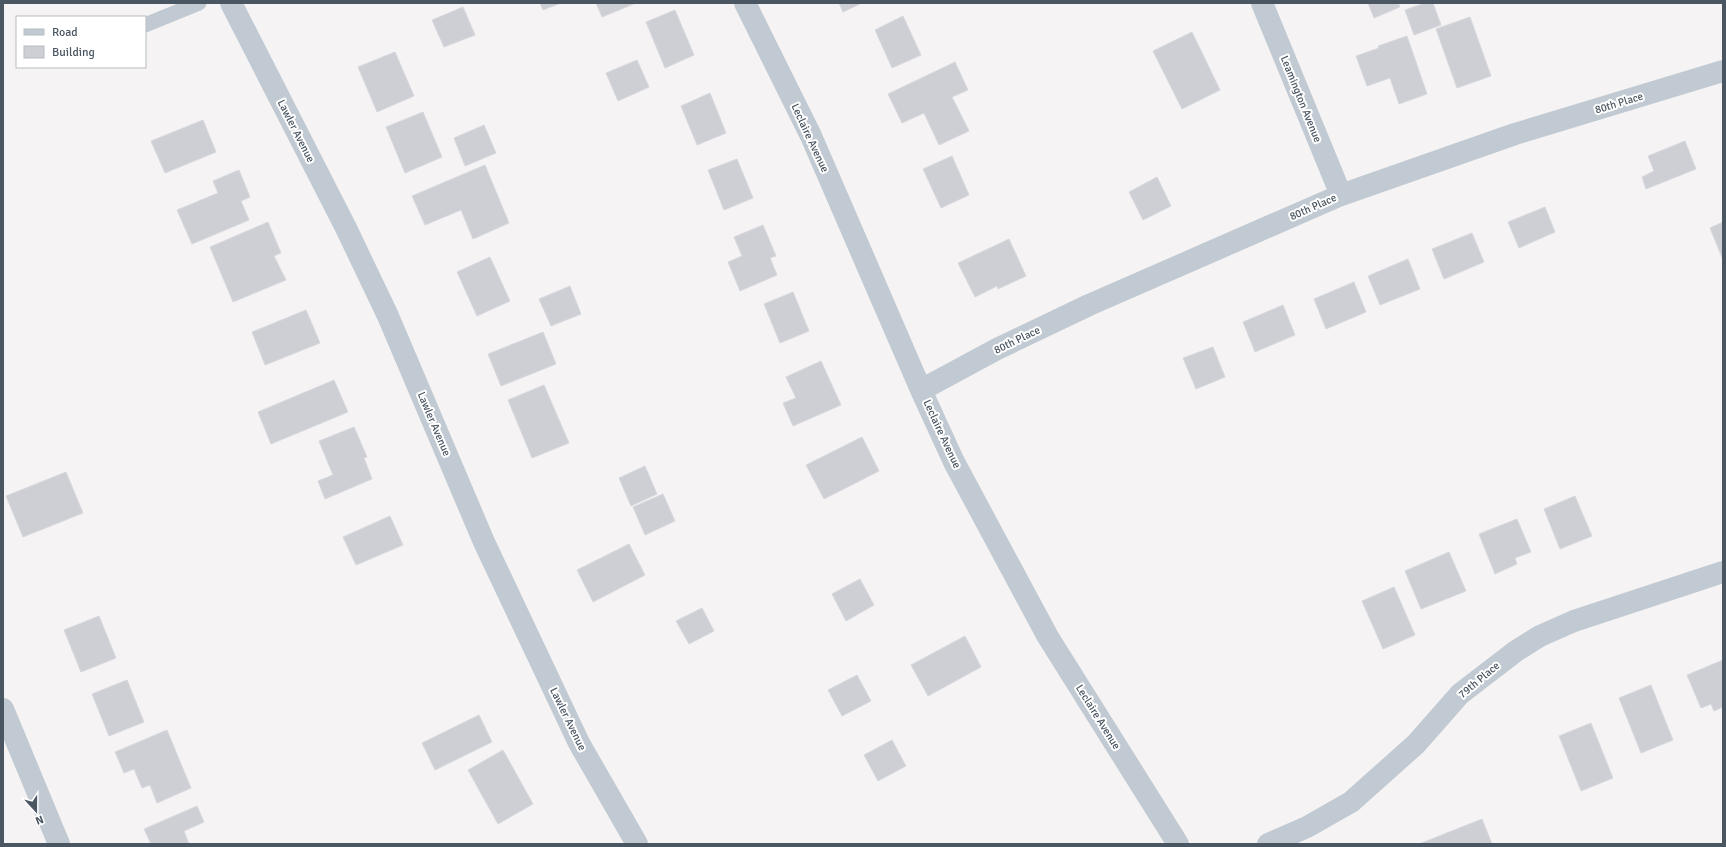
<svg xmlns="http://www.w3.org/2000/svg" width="1726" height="847" font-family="Signika,sans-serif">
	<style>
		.building { fill: #cdcfd5; stroke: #d7d9de }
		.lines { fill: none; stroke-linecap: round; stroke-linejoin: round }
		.lane { stroke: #c1cad2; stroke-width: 15 }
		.street { stroke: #c1cad2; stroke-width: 22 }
		.labels { text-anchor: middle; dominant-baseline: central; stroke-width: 4; stroke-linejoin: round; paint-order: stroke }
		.street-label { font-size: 11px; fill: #4a5661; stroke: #fff }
	</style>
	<rect width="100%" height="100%" fill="#f5f3f3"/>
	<path class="building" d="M 540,3 L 561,3 L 543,10 Z
		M 596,3 L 636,3 L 602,17 Z
		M 839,3 L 862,3 L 843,12 Z
		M 1368,3 L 1398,3 L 1400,7 L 1374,18 Z
		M 1425,3 L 1433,3 L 1441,25 L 1414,35 L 1405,10 Z
		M 463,7 L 475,35 L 444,47 L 432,20 Z
		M 675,10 L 694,55 L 665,68 L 646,22 Z
		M 903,16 L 921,55 L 892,68 L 875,30 Z
		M 1470,17 L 1491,76 L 1457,88 L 1436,29 Z
		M 1192,32 L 1220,90 L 1182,109 L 1153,51 Z
		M 1407,36 L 1427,94 L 1399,104 L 1390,78 L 1367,86 L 1356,56 L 1379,48 L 1378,46 Z
		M 395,52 L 414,96 L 377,112 L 358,67 Z
		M 637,60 L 649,87 L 618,101 L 606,73 Z
		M 955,62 L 968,90 L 952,97 L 969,131 L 939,145 L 924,113 L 902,123 L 888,94 Z
		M 710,93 L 726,133 L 697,145 L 681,106 Z
		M 423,112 L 442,157 L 405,173 L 386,127 Z
		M 203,120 L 216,152 L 165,173 L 151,141 Z
		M 484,125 L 496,153 L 465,166 L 454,138 Z
		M 1685,141 L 1696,169 L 1646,189 L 1642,177 L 1654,171 L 1648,156 Z
		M 952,156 L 969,195 L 941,208 L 923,169 Z
		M 737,159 L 753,198 L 724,210 L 708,170 Z
		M 485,165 L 509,223 L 473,239 L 461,210 L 425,225 L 412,196 Z
		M 239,170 L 250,197 L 241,201 L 249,220 L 192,244 L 177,210 L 218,193 L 213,181 Z
		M 1157,177 L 1171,206 L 1143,220 L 1129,192 Z
		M 1545,207 L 1555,232 L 1519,248 L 1508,222 Z
		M 268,222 L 281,253 L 274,256 L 286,280 L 233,302 L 210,247 Z
		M 1723,222 L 1723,260 L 1710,228 Z
		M 763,225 L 776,256 L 770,258 L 777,275 L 740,291 L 728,262 L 742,256 L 734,237 Z
		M 1472,233 L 1484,262 L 1444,279 L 1432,249 Z
		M 1009,239 L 1026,276 L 998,289 L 997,286 L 975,297 L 958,263 Z
		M 490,257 L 510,301 L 477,316 L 457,272 Z
		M 1408,259 L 1420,289 L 1380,305 L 1368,276 Z
		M 1354,282 L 1366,312 L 1326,329 L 1314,299 Z
		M 570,286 L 581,314 L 551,326 L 539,299 Z
		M 793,292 L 809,331 L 780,343 L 764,304 Z
		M 1283,305 L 1295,335 L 1255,352 L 1243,322 Z
		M 306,310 L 320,343 L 265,365 L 252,332 Z
		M 543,332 L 556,364 L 501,386 L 488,354 Z
		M 1213,347 L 1225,377 L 1196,389 L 1183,358 Z
		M 821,361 L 841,405 L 793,426 L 783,403 L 796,398 L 786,377 Z
		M 334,380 L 348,412 L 271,444 L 258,412 Z
		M 544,385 L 569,443 L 532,458 L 508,400 Z
		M 354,427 L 367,457 L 364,458 L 372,479 L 325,499 L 318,481 L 333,475 L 319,441 Z
		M 862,437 L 879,471 L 824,499 L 806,465 Z
		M 645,466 L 657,494 L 631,506 L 619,478 Z
		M 66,472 L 83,513 L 23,537 L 6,496 Z
		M 663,494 L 675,521 L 645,535 L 633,507 Z
		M 1575,496 L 1592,536 L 1560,549 L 1544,509 Z
		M 390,516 L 403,545 L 356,565 L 343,537 Z
		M 1517,519 L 1531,552 L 1515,558 L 1517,564 L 1495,574 L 1479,534 Z
		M 629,544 L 645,575 L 593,602 L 577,570 Z
		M 1449,552 L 1466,591 L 1421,609 L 1405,571 Z
		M 860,579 L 874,605 L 846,621 L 832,594 Z
		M 1394,587 L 1415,635 L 1383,649 L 1362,601 Z
		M 702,608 L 714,631 L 689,644 L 676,621 Z
		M 99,616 L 116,658 L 81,672 L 64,630 Z
		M 965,636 L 981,667 L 928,696 L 911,665 Z
		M 1723,660 L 1723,707 L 1714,711 L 1711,704 L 1701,708 L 1687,675 Z
		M 857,675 L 871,701 L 842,716 L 828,690 Z
		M 127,680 L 144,722 L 109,736 L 92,694 Z
		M 1651,685 L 1673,740 L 1641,753 L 1619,698 Z
		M 479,715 L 492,742 L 435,770 L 422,743 Z
		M 1591,723 L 1613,778 L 1581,791 L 1559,736 Z
		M 167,730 L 191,788 L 157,803 L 150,785 L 142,788 L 134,769 L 124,773 L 115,752 Z
		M 892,740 L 906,766 L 878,781 L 864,755 Z
		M 503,750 L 533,804 L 498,824 L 468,770 Z
		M 197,806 L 204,822 L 184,831 L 189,844 L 151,844 L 144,829 Z
		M 1482,819 L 1492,844 L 1419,844 Z"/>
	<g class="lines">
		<path class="lane" d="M 145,25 L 199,3"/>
		<path class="street" d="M 231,3 L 346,228 L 388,316 L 484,542 L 579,743 L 637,844
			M 745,3 L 811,136 L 921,390 L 954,462 L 1048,637 L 1178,844
			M 1262,3 L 1341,195
			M 921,390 L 997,349 L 1089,305 L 1341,195 L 1515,134 L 1723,71
			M 3,709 L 59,844
			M 1268,844 L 1307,827 L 1351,802 L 1416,744 L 1460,694 L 1516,651 L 1540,636 L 1574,621 L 1723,572"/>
	</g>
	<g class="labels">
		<g class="street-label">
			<text transform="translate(1301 99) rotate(68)">Leamington Avenue</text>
			<text transform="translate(1619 103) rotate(-17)">80th Place</text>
			<text transform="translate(296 131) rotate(63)">Lawler Avenue</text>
			<text transform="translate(810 138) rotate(65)">Leclaire Avenue</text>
			<text transform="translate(1313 207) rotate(-24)">80th Place</text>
			<text transform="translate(1017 340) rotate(-26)">80th Place</text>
			<text transform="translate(434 424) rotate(67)">Lawler Avenue</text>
			<text transform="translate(942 434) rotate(65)">Leclaire Avenue</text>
			<text transform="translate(1479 680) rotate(-40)">79th Place</text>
			<text transform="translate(1098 717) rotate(58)">Leclaire Avenue</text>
			<text transform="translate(568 719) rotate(64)">Lawler Avenue</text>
		</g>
	</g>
	<rect width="1726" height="847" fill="none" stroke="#4a5661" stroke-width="8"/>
	<rect x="16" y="16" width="130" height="52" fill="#ffffff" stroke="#b7bbc0"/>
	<rect x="24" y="29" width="20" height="6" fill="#c1cad2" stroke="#b7bbc0"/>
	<text x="52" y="36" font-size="12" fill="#4a5661">Road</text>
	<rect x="24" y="46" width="20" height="12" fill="#cdcfd5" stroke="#b7bbc0"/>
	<text x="52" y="56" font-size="12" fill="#4a5661">Building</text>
	<g transform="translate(36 811) rotate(159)" stroke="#ffffff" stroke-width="3" paint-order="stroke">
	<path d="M0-3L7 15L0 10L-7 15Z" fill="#4a5661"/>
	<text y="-6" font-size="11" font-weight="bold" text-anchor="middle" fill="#4a5661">N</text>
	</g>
</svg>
